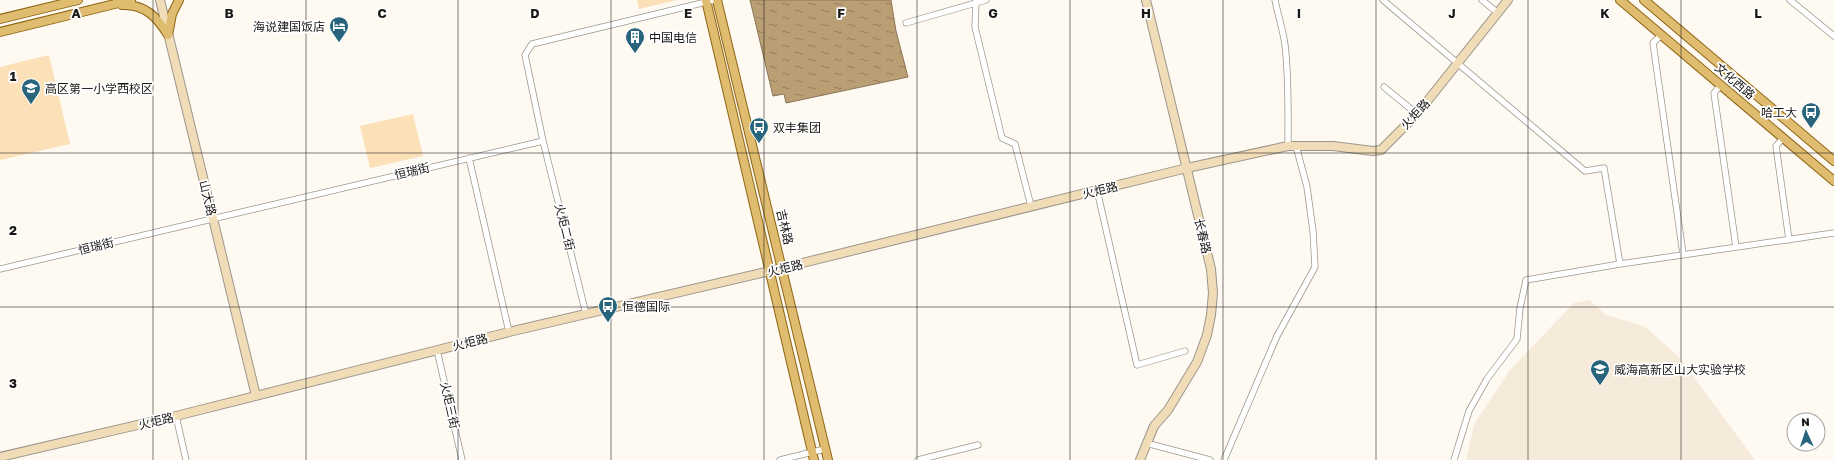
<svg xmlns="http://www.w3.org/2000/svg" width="1834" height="460" font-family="'Golos Text','Noto Sans SC',sans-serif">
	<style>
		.built { fill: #f6ebdb }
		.park { fill: #fce0b8 }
		.water { fill: url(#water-ripples); stroke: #8a7658 }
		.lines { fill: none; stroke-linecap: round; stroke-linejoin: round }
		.street-casing { stroke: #9c968e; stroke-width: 7 }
		.secondary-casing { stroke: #9c968e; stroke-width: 10 }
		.primary-casing { stroke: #8e6514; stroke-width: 10 }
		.street { stroke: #fff; stroke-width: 5.5 }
		.secondary { stroke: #f0ddb8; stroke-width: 8 }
		.primary { stroke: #e0bc71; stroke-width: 8 }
		.grid { fill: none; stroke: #1a1815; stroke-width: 1; stroke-opacity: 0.55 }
		.labels { text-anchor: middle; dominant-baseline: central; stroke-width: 3.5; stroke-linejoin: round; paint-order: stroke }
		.poi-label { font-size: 12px; fill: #1a1815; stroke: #fff; text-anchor: start }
		.street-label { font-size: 12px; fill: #1a1815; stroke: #fff }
		.grid-label { font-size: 13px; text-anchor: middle; font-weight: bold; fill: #1a1815; stroke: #fff; stroke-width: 3.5; stroke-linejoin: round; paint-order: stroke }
	</style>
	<defs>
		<pattern id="water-ripples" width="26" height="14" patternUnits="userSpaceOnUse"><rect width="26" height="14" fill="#ba9e74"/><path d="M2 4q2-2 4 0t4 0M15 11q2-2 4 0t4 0" fill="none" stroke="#96805e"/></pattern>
	</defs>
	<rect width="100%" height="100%" fill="#fef9f1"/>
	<path class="built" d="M 1589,300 L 1606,315 L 1644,326 L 1679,357 L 1755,460 L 1466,460 L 1474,424 L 1510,370 L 1574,303 Z"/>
	<path class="park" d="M 637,0 L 677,0 L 639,9 Z
		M 49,55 L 70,144 L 0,160 L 0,67 Z
		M 413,114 L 423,156 L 370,168 L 360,126 Z"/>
	<path class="water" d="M 750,0 L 891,0 L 896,31 L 908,77 L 786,103 L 784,94 L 773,96 Z"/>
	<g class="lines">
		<defs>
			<path id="street" d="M 976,0 L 975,27 L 1002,138 L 1015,144 L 1031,206
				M 1275,0 C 1278,15 1283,30 1285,45 C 1289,79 1288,113 1288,146
				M 1383,0 L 1585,171 L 1604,168 L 1620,264
				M 1482,0 L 1498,13
				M 1790,0 L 1834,36
				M 906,23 L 986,0
				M 1661,35 L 1653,43 L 1683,254
				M 1721,85 L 1714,93 L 1736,247
				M 1384,87 L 1417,114
				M 1783,138 L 1776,146 L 1789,240
				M 543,141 L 586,314
				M 469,158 L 509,332
				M 1097,190 L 1137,365 L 1185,351
				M 0,269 L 543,141 L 525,55 L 532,44 L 714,0
				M 437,350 L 462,460
				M 176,416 L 186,460
				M 1146,443 L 1210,460
				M 780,460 L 825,449
				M 918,460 L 978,445
				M 1224,460 L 1277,336 L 1315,267 L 1313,231 L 1307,187 L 1296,146
				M 1454,460 L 1469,411 L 1487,379 L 1517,339 L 1520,308 L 1526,280 L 1620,264 L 1834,233"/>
			<path id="secondary" d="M 160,0 L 256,396
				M 0,457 L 176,416 L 509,332 L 770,271 L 1187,168 L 1288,146 L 1333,146 L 1373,151 L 1381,150 L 1417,114 L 1508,0
				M 1140,460 L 1154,426 L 1168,410 L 1197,362 L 1207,335 L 1211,315 L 1213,293 L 1211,269 L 1146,0"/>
			<path id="primary" d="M 706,0 L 814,460
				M 717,0 L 828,460
				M 1620,0 L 1834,181
				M 1644,0 L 1834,161
				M 122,5 C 145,4 157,17 168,35
				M 0,19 L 78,0
				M 0,32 L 131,0
				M 168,35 L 172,14 L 179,0"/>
		</defs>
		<use href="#street" class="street-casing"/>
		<use href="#secondary" class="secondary-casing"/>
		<use href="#primary" class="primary-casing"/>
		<use href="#street" class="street"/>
		<use href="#secondary" class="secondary"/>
		<use href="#primary" class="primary"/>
	</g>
	<path class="grid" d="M 153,0 L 153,460M 306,0 L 306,460M 458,0 L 458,460M 611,0 L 611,460M 764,0 L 764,460M 917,0 L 917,460M 1070,0 L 1070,460M 1223,0 L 1223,460M 1376,0 L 1376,460M 1528,0 L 1528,460M 1681,0 L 1681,460M 0,153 L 1834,153M 0,307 L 1834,307"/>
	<defs>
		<symbol id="hotel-pin" viewBox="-11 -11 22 30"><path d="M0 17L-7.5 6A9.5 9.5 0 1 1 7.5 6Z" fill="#28657c" stroke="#fff"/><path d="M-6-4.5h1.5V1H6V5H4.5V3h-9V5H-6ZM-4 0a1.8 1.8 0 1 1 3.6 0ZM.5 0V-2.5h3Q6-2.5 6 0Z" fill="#fff"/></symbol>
		<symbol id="building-pin" viewBox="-11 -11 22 30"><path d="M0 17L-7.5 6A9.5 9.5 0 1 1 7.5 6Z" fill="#28657c" stroke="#fff"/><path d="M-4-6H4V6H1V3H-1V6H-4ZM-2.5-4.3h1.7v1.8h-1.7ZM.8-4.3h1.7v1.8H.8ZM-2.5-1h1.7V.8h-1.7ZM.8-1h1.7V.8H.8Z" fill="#fff"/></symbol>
		<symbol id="school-pin" viewBox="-11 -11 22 30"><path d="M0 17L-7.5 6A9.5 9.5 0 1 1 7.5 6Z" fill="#28657c" stroke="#fff"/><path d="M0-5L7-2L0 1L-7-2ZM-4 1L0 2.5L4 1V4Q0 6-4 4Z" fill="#fff"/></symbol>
		<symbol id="bus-pin" viewBox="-11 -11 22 30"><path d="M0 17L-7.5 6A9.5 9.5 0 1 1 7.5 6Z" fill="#28657c" stroke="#fff"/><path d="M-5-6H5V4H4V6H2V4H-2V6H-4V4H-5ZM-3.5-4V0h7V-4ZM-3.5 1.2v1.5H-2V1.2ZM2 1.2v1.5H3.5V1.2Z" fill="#fff"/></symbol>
	</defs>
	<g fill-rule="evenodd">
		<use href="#hotel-pin" x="328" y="15" width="22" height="30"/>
		<use href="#building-pin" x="624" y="26" width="22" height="30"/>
		<use href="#school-pin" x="20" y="77" width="22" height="30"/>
		<use href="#bus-pin" x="1800" y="101" width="22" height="30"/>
		<use href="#bus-pin" x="748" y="116" width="22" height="30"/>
		<use href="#bus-pin" x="597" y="295" width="22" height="30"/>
		<use href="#school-pin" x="1589" y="358" width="22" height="30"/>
	</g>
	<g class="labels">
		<g class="poi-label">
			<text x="325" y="26" text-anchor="end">海说建国饭店</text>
			<text x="649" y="37">中国电信</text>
			<text x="45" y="88">高区第一小学西校区</text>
			<text x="1797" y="112" text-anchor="end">哈工大</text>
			<text x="773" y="127">双丰集团</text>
			<text x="622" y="306">恒德国际</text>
			<text x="1614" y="369">威海高新区山大实验学校</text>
		</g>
		<g class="street-label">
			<text transform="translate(1735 81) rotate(40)">文化西路</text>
			<text transform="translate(1415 114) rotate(-47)">火炬路</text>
			<text transform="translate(412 171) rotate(-13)">恒瑞街</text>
			<text transform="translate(1100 190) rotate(-14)">火炬路</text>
			<text transform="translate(208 198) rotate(76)">山大路</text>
			<text transform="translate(565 227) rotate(76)">火炬二街</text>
			<text transform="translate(785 227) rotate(77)">吉林路</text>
			<text transform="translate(1203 236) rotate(77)">长春路</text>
			<text transform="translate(96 246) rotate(-14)">恒瑞街</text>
			<text transform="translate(785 268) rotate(-14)">火炬路</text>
			<text transform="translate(470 342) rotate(-14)">火炬路</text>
			<text transform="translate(450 405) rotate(77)">火炬三街</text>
			<text transform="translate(156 421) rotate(-13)">火炬路</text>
		</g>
	</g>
	<g class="grid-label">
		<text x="76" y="18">A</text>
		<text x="229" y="18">B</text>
		<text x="382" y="18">C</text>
		<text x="535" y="18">D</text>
		<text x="688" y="18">E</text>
		<text x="841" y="18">F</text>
		<text x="993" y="18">G</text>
		<text x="1146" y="18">H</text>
		<text x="1299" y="18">I</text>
		<text x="1452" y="18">J</text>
		<text x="1605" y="18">K</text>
		<text x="1758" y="18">L</text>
		<text x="13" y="81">1</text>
		<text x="13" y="235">2</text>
		<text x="13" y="388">3</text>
	</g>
	<g transform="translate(1806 432) rotate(357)"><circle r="19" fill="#ffffff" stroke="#a3a3a1"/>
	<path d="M0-3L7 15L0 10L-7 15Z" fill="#28657c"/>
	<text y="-6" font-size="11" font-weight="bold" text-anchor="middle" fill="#1a1815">N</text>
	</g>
</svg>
